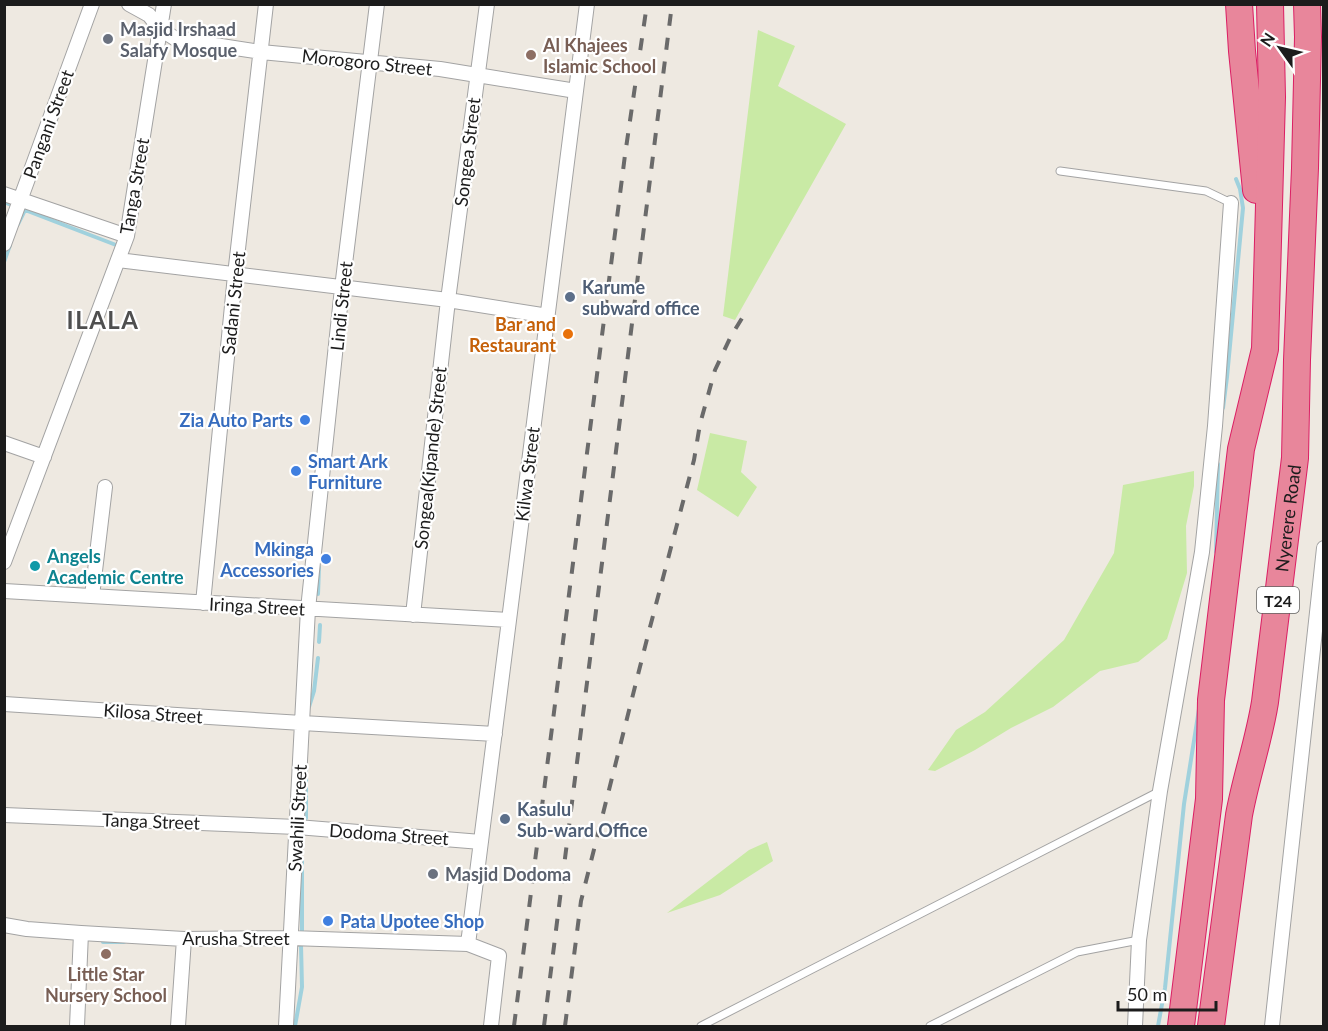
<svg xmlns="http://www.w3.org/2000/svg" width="1328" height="1031" font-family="Lato,sans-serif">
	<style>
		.grass { fill: #c9eaa5 }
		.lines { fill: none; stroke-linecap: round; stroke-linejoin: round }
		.stream { stroke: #a0d1dd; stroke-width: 4 }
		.lane-casing { stroke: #a3a3a3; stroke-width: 9 }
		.street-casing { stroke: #a3a3a3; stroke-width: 16 }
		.highway-casing { stroke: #db1f64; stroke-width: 28 }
		.lane { stroke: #fff; stroke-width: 7 }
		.street { stroke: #fff; stroke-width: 14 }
		.highway { stroke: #e8869b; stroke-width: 26 }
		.rail { stroke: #6a6a6a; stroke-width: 4; stroke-dasharray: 12 12; stroke-linecap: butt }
		.worship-dot { fill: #6b7280; stroke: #fff; stroke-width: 2 }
		.education-dot { fill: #8d6e63; stroke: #fff; stroke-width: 2 }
		.service-dot { fill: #5c6f8a; stroke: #fff; stroke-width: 2 }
		.food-dot { fill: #e8710a; stroke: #fff; stroke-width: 2 }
		.shop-dot { fill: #3f7fe0; stroke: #fff; stroke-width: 2 }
		.culture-dot { fill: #0f9aa8; stroke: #fff; stroke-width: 2 }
		.labels { text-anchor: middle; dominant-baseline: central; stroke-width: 4.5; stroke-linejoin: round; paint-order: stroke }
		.shield { fill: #fff; stroke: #606060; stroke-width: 1.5 }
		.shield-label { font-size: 16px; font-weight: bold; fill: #1c1c1c }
		.worship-label { font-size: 18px; font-weight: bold; fill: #5b616d; stroke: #fff; text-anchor: start }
		.education-label { font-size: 18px; font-weight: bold; fill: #785e54; stroke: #fff; text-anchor: start }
		.street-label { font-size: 18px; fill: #1c1c1c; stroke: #fff }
		.service-label { font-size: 18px; font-weight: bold; fill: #4e5e75; stroke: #fff; text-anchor: start }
		.food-label { font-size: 18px; font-weight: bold; fill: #c56008; stroke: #fff; text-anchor: end }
		.shop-label { font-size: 18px; font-weight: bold; fill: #366cbe; stroke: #fff; text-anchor: end }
		.culture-label { font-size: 18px; font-weight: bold; fill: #0d838f; stroke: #fff; text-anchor: start }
		.district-label { font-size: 24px; font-weight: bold; letter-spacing: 1.5px; fill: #4f4f4f; stroke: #fff }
	</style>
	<rect width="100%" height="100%" fill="#eee9e1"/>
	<path class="grass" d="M 758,30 L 795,46 L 778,86 L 846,124 L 735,320 L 723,316 Z
		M 710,433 L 747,441 L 741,472 L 757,487 L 738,517 L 697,490 Z
		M 1194,471 L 1194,486 L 1186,526 L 1187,573 L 1167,639 L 1138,662 L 1100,671 L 1053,707 L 1011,728 L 975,750 L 935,771 L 928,770 L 956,730 L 985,712 L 1064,640 L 1114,553 L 1123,485 Z
		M 767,842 L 773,861 L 720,895 L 667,913 L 749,850 Z"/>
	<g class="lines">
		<path class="stream" d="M 4,202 L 15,206
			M 18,224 L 25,210 L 116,245
			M 4,262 L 10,245
			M 1223,408 L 1227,377 L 1243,208 L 1240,189 L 1236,179
			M 1216,552 L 1218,464
			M 318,594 L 319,567
			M 319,642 L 320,625
			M 309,707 L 314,691 L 318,658
			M 301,817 L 306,818 L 306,764
			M 302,860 L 302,933
			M 103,942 L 124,942
			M 295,1026 L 302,987 L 301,945 L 298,944
			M 1158,1026 L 1165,988 L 1184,804 L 1199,709"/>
		<defs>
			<path id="lane" d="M 1060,171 L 1206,191 L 1231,203
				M 701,1026 L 1160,791
				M 930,1026 L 1077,952 L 1139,940"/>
			<path id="street" d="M 129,4 L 149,15 L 160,29 L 176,39 L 261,52 L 440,69 L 576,91
				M 4,194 L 127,236
				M 4,244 L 92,4
				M 118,260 L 448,300 L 548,316
				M 4,443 L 44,457
				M 4,562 L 127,236 L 164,4
				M 4,591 L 509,620
				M 92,596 L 105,487
				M 203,603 L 235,275 L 266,4
				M 413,615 L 448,300 L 487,4
				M 4,704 L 302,723 L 495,734
				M 4,815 L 297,827 L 481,842
				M 4,925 L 27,929 L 81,933 L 184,939 L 291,938 L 468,944 L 499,956 L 491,1026
				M 468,944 L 587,4
				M 77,1026 L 81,933
				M 178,1026 L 184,939
				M 286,1026 L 308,609 L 342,288 L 377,4
				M 1135,1026 L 1139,940 L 1160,791 L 1202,552 L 1215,426 L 1231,203
				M 1272,1026 L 1324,548"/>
			<g id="highway">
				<path d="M 1239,4 L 1242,51 L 1256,190"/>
				<path d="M 1181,1026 L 1209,799 L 1211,700 L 1241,449 L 1265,349 L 1272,97 L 1270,4"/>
				<path id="s1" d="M 1211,1026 L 1239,815 C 1246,777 1259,740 1265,702 L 1295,458 L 1297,360 L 1305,168 L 1308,37 L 1307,4"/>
			</g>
		</defs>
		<use href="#lane" class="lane-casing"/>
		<use href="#street" class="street-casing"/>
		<use href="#highway" class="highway-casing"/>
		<use href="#lane" class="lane"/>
		<use href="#street" class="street"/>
		<use href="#highway" class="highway"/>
		<path class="rail" d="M 514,1026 L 625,155 L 647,4
			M 544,1026 L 672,4
			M 565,1026 L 581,901 L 649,631 L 694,460 L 700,424 L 715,370 L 731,336 L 744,315"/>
	</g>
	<g class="worship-dot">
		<circle cx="108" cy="39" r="6"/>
		<circle cx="433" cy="874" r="6"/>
	</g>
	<g class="education-dot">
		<circle cx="531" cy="55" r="6"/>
		<circle cx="106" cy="954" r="6"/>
	</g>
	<g class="service-dot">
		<circle cx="570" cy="297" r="6"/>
		<circle cx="505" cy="819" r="6"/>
	</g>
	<circle class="food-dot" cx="568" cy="334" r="6"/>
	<g class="shop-dot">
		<circle cx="305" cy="420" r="6"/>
		<circle cx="296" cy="471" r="6"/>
		<circle cx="326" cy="559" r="6"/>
		<circle cx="328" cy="921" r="6"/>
	</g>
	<circle class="culture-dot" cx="35" cy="566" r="6"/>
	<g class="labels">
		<rect class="shield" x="1257" y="587" width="42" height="26" rx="4.5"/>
		<g class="shield-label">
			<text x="1278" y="600">T24</text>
		</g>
		<g class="worship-label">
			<text x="120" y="29">Masjid Irshaad<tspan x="120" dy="21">Salafy Mosque</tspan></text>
			<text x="445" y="874">Masjid Dodoma</text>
		</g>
		<g class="education-label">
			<text x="543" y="45">Al Khajees<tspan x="543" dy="21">Islamic School</tspan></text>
			<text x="106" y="974" text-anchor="middle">Little Star<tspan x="106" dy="21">Nursery School</tspan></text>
		</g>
		<g class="street-label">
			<text transform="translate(367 62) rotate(6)">Morogoro Street</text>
			<text transform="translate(48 124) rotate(-70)">Pangani Street</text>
			<text transform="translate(467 152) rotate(-83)">Songea Street</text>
			<text transform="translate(134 186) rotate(-80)">Tanga Street</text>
			<text transform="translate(233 303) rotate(-84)">Sadani Street</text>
			<text transform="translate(341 306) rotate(-84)">Lindi Street</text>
			<text transform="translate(430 458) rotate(-84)">Songea(Kipande) Street</text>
			<text transform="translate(527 474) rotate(-83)">Kilwa Street</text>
			<text stroke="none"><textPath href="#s1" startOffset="514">Nyerere Road</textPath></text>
			<text transform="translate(257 606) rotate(3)">Iringa Street</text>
			<text transform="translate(153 713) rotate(4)">Kilosa Street</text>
			<text transform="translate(297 818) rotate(-87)">Swahili Street</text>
			<text transform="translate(151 821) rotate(2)">Tanga Street</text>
			<text transform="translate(389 834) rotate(4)">Dodoma Street</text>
			<text x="236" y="938">Arusha Street</text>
		</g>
		<g class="service-label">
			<text x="582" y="287">Karume<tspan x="582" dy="21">subward office</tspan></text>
			<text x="517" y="809">Kasulu<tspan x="517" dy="21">Sub-ward Office</tspan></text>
		</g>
		<g class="food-label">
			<text x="556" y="324">Bar and<tspan x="556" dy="21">Restaurant</tspan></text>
		</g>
		<g class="shop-label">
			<text x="293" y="420">Zia Auto Parts</text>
			<text x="308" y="461" text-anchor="start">Smart Ark<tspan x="308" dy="21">Furniture</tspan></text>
			<text x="314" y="549">Mkinga<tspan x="314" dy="21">Accessories</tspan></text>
			<text x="340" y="921" text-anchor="start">Pata Upotee Shop</text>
		</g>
		<g class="culture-label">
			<text x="47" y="556">Angels<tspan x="47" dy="21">Academic Centre</tspan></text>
		</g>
		<g class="district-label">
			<text x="103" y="319">ILALA</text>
		</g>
	</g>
	<rect width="1328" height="1031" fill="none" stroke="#1c1c1c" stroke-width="12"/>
	<g transform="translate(1280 48) rotate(304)" stroke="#ffffff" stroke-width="4.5" paint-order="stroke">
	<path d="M0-4.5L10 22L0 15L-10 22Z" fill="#1c1c1c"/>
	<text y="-9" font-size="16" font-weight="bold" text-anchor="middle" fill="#1c1c1c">N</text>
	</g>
	<path d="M1118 1001v9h98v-9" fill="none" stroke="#1c1c1c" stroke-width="3"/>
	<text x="1127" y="1001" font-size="18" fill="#1c1c1c" stroke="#ffffff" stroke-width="4.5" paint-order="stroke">50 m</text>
</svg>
